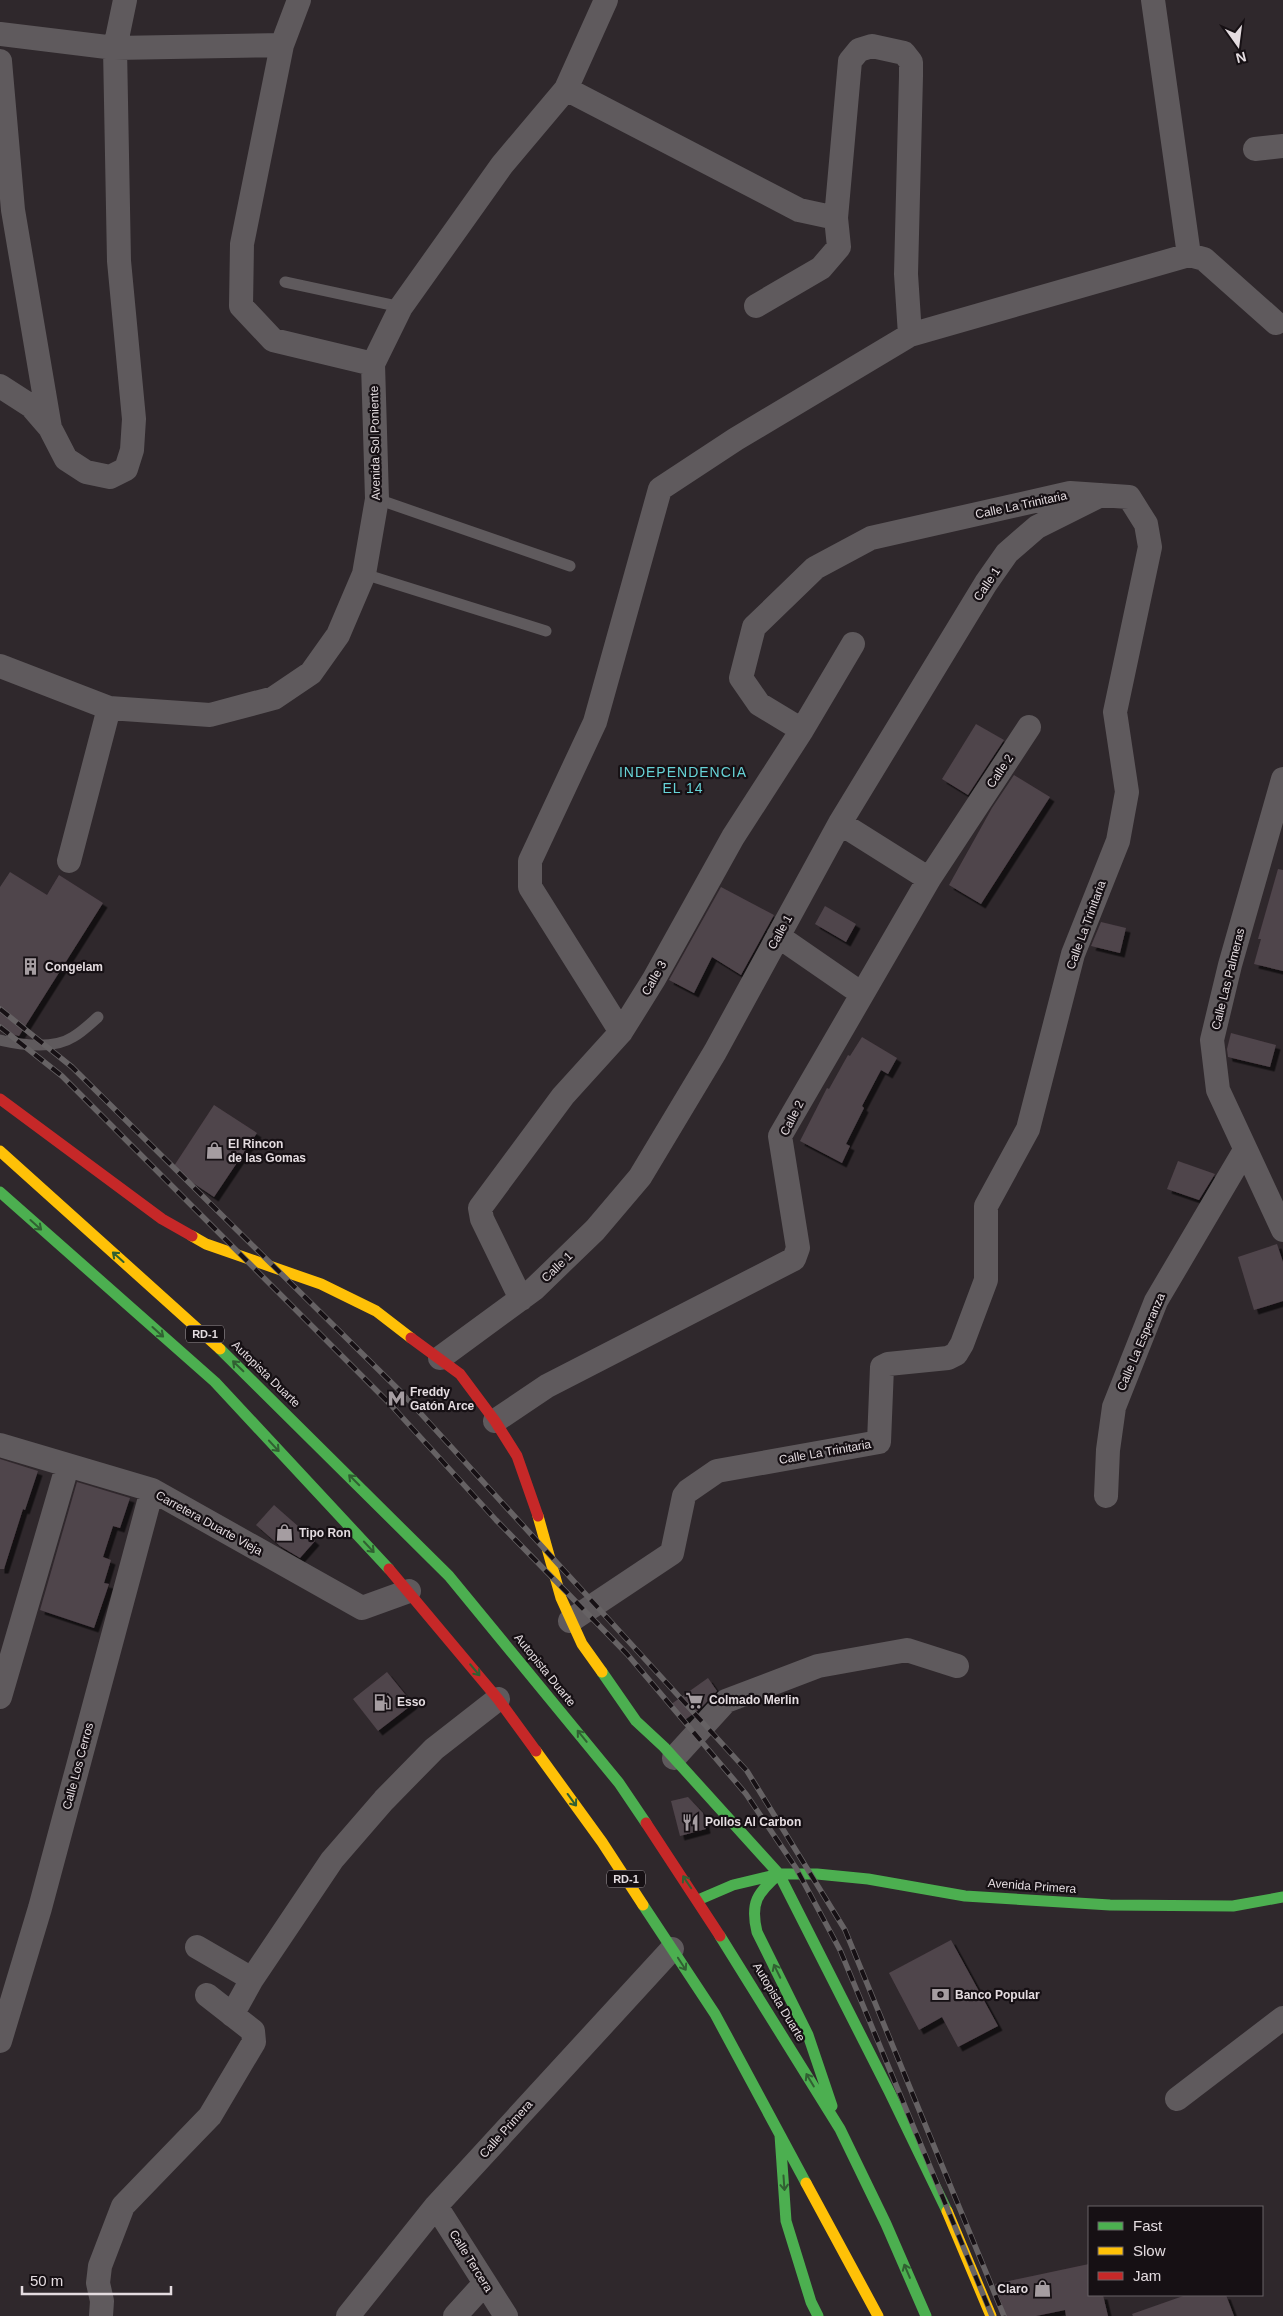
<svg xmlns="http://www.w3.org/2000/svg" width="1283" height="2316" font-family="Helvetica,sans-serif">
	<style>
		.building { fill: #50444b; filter: url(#shadow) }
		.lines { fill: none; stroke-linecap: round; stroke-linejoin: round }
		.lane { stroke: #5f5a5d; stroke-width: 11 }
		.street { stroke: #5f5a5d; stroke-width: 24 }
		.fast { stroke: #4caf50; stroke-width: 11 }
		.slow { stroke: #ffc107; stroke-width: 11 }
		.jam { stroke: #c62828; stroke-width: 11 }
		.rail-casing { stroke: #666264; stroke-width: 5.5 }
		.rail { stroke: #161014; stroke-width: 4; stroke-dasharray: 11; stroke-linecap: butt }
		.oneway { stroke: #316032 }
		.labels { text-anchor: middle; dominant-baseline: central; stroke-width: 4.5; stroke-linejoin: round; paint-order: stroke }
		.shield { fill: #161014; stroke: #a69fa3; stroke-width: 1 }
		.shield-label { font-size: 11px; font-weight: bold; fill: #e4dce0 }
		.street-label { font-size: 12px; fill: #e4dce0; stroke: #161014 }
		.poi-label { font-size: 12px; font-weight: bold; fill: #e4dce0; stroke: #161014; text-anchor: start }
		.neighbourhood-label { font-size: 14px; letter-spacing: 1px; fill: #67d3d7; stroke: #161014 }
	</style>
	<defs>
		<filter id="shadow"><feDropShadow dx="4.5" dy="4.5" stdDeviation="0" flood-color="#0009"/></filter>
	</defs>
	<rect width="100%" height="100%" fill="#2f282c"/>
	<path class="building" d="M 976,724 L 1004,740 L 968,795 L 942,779 Z
		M 1014,775 L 1050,797 L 981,904 L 949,885 L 992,808 Z
		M 1278,869 L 1283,870 L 1283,971 L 1254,964 L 1261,939 L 1258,939 Z
		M 10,872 L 47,895 L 59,875 L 103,903 L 19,1036 L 0,1031 L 0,887 Z
		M 721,887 L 774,915 L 741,975 L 712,957 L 694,993 L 669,980 Z
		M 825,906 L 856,924 L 846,942 L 815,924 Z
		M 1101,922 L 1126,928 L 1120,953 L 1091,946 Z
		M 1231,1033 L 1276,1045 L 1270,1067 L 1228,1057 L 1227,1049 Z
		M 862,1037 L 897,1058 L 888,1074 L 881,1070 L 862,1106 L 864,1108 L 846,1144 L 850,1146 L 842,1163 L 800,1141 L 827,1088 L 829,1089 L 848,1055 L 850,1056 Z
		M 214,1105 L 257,1133 L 214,1197 L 172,1169 Z
		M 1178,1161 L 1215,1174 L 1199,1200 L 1167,1189 Z
		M 1277,1244 L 1283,1262 L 1283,1301 L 1254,1310 L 1238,1257 Z
		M 0,1459 L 38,1471 L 25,1510 L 23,1509 L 4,1569 L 0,1569 Z
		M 77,1482 L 130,1498 L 120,1528 L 113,1526 L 103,1557 L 111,1560 L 104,1583 L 109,1584 L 94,1628 L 40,1610 Z
		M 274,1505 L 315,1541 L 300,1558 L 280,1546 L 256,1525 Z
		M 387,1672 L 413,1704 L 378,1731 L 353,1699 Z
		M 708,1678 L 717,1691 L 701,1708 L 682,1722 L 670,1705 Z
		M 688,1797 L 703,1813 L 706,1829 L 680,1836 L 671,1801 Z
		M 951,1940 L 998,2026 L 958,2047 L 942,2017 L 919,2030 L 889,1973 Z
		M 1089,2264 L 1089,2295 L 1103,2295 L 1108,2316 L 1066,2316 L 1065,2310 L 1036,2316 L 1006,2316 L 995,2284 Z
		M 1186,2295 L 1226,2295 L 1234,2316 L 1133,2316 L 1132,2314 Z"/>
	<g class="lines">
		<path class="lane" d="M 285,282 L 401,307
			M 377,499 L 570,566
			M 364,574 L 546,631
			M 0,1040 C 22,1045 53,1050 73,1037 C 82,1032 90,1024 98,1017"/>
		<path class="street" d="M 299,0 L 282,45 L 242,244 L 241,306 L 273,340 L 373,364
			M 1153,0 L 1189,255
			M 0,34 L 115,48 L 282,45
			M 0,61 L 13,210 L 50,428 L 66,459 L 86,472 L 110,477 L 126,469 L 132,450 L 134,419 L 119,261 L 115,48 L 125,0
			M 566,89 L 799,210 L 836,218
			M 1255,149 L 1283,146
			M 910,335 L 1189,255 L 1204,259 L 1276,323
			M 0,386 L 31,406 L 50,428
			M 0,666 L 109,708 L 210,715 L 274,698 L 311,673 L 338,635 L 364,574 L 377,499 L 373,364 L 401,307 L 502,165 L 566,89 L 606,0
			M 1283,779 L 1230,965 L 1212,1040 L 1218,1090 L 1283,1230
			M 840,823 L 929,879
			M 69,861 L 109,708
			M 778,936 L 862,994
			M 621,1032 L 530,887 L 530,861 L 595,722 L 660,489 L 736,439 L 910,335 L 906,274 L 911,76 L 911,62 L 904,53 L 872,46 L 859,50 L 850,61 L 836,218 L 839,247 L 821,268 L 756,306
			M 521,1299 L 482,1219 L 480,1208 L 563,1096 L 621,1032 L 654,979 L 733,837 L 802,730 L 853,644
			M 440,1358 L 534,1289 L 595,1230 L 640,1177 L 715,1052 L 840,823 L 986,583 L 1007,553 L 1037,527 L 1101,495
			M 495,1421 L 547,1386 L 794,1259 L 798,1248 L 780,1136 L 929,879 L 1029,727
			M 0,1445 L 152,1490 L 362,1608 L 409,1591
			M 1106,1496 L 1108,1450 L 1114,1407 L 1156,1301 L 1245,1150
			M 570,1621 L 672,1553 L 684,1496 L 688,1491 L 717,1471 L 879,1442 L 882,1367 L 888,1364 L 948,1358 L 956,1354 L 962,1344 L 986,1280 L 986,1206 L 1028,1129 L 1073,954 L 1118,841 L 1127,792 L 1115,712 L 1150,547 L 1146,524 L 1129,497 L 1070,493 L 871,538 L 815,568 L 754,627 L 741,678 L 759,704 L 802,730
			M 0,1697 L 67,1467
			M 674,1758 L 726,1701 L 818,1666 L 907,1650 L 957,1666
			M 197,1947 L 252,1979 L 332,1860 L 384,1800 L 434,1749 L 498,1699
			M 232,2015 L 252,1979
			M 0,2041 L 40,1908 L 152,1490
			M 1177,2099 L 1283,2018
			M 436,2206 L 506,2316
			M 101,2316 L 102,2301 L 98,2283 L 100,2266 L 123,2206 L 210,2116 L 254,2042 L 253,2031 L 207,1995
			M 348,2316 L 436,2206 L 672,1949
			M 455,2316 L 485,2283"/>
		<path class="fast" d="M 0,1192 L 215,1382 L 389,1569
			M 220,1349 L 449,1576 L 619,1783 L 646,1823
			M 602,1672 L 636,1721 L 664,1747 L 779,1874 L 889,2091 L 947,2211
			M 779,1874 C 757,1893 750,1903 757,1932 L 808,2035 L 832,2106
			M 698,1900 L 733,1885 L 779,1874 L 817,1874 L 868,1879 L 965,1896 L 1110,1905 L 1233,1906 L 1283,1897
			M 643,1905 L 715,2014 L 806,2183
			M 720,1936 L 840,2129 L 886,2224 L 926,2316
			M 780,2135 L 786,2221 L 811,2302 L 818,2316"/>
		<path class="slow" d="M 0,1151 L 220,1349
			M 192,1236 L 206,1244 L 321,1284 L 376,1311 L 411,1338
			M 538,1516 L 561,1598 L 582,1644 L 602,1672
			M 536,1751 L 602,1842 L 643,1905
			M 806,2183 L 878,2316
			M 947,2211 L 991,2316"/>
		<path class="jam" d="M 0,1099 L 162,1219 L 192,1236
			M 411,1338 L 460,1374 L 495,1421 L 517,1456 L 538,1516
			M 389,1569 L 498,1699 L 536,1751
			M 646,1823 L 720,1936"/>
		<defs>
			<path id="rail" d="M 0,1009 L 72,1067 L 402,1393 L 747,1771 L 845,1930 L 1004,2316
				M 0,1027 L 62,1076 L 390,1404 L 496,1520 L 627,1654 L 746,1794 L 796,1868 L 840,1950 L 992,2316"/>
		</defs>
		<use href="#rail" class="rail-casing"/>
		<use href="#rail" class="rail"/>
	</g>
	<defs><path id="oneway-shaft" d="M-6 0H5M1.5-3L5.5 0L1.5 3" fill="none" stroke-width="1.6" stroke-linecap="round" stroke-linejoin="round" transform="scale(1.25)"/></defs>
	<g class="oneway">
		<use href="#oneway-shaft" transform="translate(36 1225) rotate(42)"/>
		<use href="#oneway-shaft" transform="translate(118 1257) rotate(-138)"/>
		<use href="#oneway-shaft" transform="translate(158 1332) rotate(42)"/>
		<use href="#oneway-shaft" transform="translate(238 1366) rotate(-136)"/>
		<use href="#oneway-shaft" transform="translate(274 1446) rotate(47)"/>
		<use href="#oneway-shaft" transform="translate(354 1480) rotate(-135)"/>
		<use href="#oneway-shaft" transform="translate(369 1547) rotate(47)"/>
		<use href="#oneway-shaft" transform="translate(475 1670) rotate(50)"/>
		<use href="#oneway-shaft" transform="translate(582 1736) rotate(-129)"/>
		<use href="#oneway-shaft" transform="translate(572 1800) rotate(54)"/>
		<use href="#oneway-shaft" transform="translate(687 1882) rotate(-124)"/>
		<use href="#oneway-shaft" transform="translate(682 1964) rotate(57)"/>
		<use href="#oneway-shaft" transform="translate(777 1971) rotate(-116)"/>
		<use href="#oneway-shaft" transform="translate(810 2080) rotate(-121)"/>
		<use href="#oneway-shaft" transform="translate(784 2183) rotate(86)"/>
		<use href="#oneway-shaft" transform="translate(907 2271) rotate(-113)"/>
	</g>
	<defs>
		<symbol id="building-bare" viewBox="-9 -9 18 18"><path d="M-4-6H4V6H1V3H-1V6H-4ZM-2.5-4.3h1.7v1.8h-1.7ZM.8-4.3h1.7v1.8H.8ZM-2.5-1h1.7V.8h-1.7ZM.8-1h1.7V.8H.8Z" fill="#a59da1" stroke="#161014" stroke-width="2.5" paint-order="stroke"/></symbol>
		<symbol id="shop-bare" viewBox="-9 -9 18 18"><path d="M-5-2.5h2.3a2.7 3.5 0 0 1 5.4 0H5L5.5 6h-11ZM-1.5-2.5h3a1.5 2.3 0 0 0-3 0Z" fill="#a59da1" stroke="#161014" stroke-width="2.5" paint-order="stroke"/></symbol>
		<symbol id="metro-bare" viewBox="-9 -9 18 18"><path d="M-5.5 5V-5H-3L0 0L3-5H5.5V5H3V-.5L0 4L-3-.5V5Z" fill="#a59da1" stroke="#161014" stroke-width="2.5" paint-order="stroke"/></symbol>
		<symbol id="supermarket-bare" viewBox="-9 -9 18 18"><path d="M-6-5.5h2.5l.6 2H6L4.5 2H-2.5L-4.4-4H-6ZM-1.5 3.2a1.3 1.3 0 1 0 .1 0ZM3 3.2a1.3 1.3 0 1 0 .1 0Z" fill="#a59da1" stroke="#161014" stroke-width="2.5" paint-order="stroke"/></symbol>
		<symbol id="fuel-bare" viewBox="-9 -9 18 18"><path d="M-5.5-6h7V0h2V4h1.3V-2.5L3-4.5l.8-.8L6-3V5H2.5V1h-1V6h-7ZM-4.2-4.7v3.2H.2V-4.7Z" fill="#a59da1" stroke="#161014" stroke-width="2.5" paint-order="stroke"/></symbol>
		<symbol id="restaurant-bare" viewBox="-9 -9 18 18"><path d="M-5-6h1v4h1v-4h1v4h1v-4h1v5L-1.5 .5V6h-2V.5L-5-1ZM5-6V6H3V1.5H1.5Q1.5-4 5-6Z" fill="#a59da1" stroke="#161014" stroke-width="2.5" paint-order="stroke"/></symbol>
		<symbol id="bank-bare" viewBox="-9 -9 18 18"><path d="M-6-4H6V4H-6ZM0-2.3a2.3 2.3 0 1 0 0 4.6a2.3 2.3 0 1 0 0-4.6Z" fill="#a59da1" stroke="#161014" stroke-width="2.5" paint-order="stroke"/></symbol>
	</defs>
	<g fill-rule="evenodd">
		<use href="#building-bare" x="18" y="954" width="25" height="25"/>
		<use href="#shop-bare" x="202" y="1138" width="25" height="25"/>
		<use href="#metro-bare" x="384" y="1386" width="25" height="25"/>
		<use href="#shop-bare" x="272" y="1520" width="25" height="25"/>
		<use href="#supermarket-bare" x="682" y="1688" width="25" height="25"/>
		<use href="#fuel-bare" x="370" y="1690" width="25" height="25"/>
		<use href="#restaurant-bare" x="678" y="1810" width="25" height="25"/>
		<use href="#bank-bare" x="928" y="1982" width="25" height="25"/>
		<use href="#shop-bare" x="1030" y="2276" width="25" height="25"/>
	</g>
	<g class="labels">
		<g class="shield">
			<rect x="186" y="1325.5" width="38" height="17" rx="4"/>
			<rect x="607" y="1870.5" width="38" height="17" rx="4"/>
		</g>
		<g class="shield-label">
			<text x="205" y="1334">RD-1</text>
			<text x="626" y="1879">RD-1</text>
		</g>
		<g class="street-label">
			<text transform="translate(375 443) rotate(-91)">Avenida Sol Poniente</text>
			<text transform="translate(1021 505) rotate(-12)">Calle La Trinitaria</text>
			<text transform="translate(987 584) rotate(-56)">Calle 1</text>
			<text transform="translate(1000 771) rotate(-56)">Calle 2</text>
			<text transform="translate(1086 925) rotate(-70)">Calle La Trinitaria</text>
			<text transform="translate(780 932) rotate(-61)">Calle 1</text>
			<text transform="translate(654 978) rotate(-60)">Calle 3</text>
			<text transform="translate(1228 979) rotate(-76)">Calle Las Palmeras</text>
			<text transform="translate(792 1118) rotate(-63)">Calle 2</text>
			<text transform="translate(557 1267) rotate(-44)">Calle 1</text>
			<text transform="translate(1141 1342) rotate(-67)">Calle La Esperanza</text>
			<text transform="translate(266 1374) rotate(44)">Autopista Duarte</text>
			<text transform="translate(825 1452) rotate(-10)">Calle La Trinitaria</text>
			<text transform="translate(209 1523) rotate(29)">Carretera Duarte Vieja</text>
			<text transform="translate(545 1670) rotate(51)">Autopista Duarte</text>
			<text transform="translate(78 1766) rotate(-75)">Calle Los Cerros</text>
			<text transform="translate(1032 1886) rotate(4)">Avenida Primera</text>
			<text transform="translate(779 2002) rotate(59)">Autopista Duarte</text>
			<text transform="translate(506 2129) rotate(-48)">Calle Primera</text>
			<text transform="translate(471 2261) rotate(58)">Calle Tercera</text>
		</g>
		<g class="poi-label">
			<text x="45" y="967">Congelam</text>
			<text x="228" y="1144">El Rincon<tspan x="228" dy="14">de las Gomas</tspan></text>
			<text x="410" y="1392">Freddy<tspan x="410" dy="14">Gatón Arce</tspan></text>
			<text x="299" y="1533">Tipo Ron</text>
			<text x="709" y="1700">Colmado Merlin</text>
			<text x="397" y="1702">Esso</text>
			<text x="705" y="1822">Pollos Al Carbon</text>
			<text x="955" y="1995">Banco Popular</text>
			<text x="1028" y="2289" text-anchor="end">Claro</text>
		</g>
		<g class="neighbourhood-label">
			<text x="683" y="772">INDEPENDENCIA<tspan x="683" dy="16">EL 14</tspan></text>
		</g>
	</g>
	<rect x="1088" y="2206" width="175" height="90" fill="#161014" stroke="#686266"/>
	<rect x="1098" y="2222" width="25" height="8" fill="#4caf50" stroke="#686266"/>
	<text x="1133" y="2231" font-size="15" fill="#e4dce0">Fast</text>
	<rect x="1098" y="2247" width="25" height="8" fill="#ffc107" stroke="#686266"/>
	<text x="1133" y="2256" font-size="15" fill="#e4dce0">Slow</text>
	<rect x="1098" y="2272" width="25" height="8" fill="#c62828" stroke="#686266"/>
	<text x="1133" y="2281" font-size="15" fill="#e4dce0">Jam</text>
	<g transform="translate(1238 45) rotate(166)" stroke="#161014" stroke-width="4" paint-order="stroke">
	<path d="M0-4L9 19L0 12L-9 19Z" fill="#e4dce0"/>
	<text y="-8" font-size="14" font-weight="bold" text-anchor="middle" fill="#e4dce0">N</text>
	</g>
	<path d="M22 2286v8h149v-8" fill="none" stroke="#e4dce0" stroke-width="2.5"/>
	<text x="30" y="2286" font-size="15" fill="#e4dce0" stroke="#161014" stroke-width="4" paint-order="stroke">50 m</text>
</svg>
